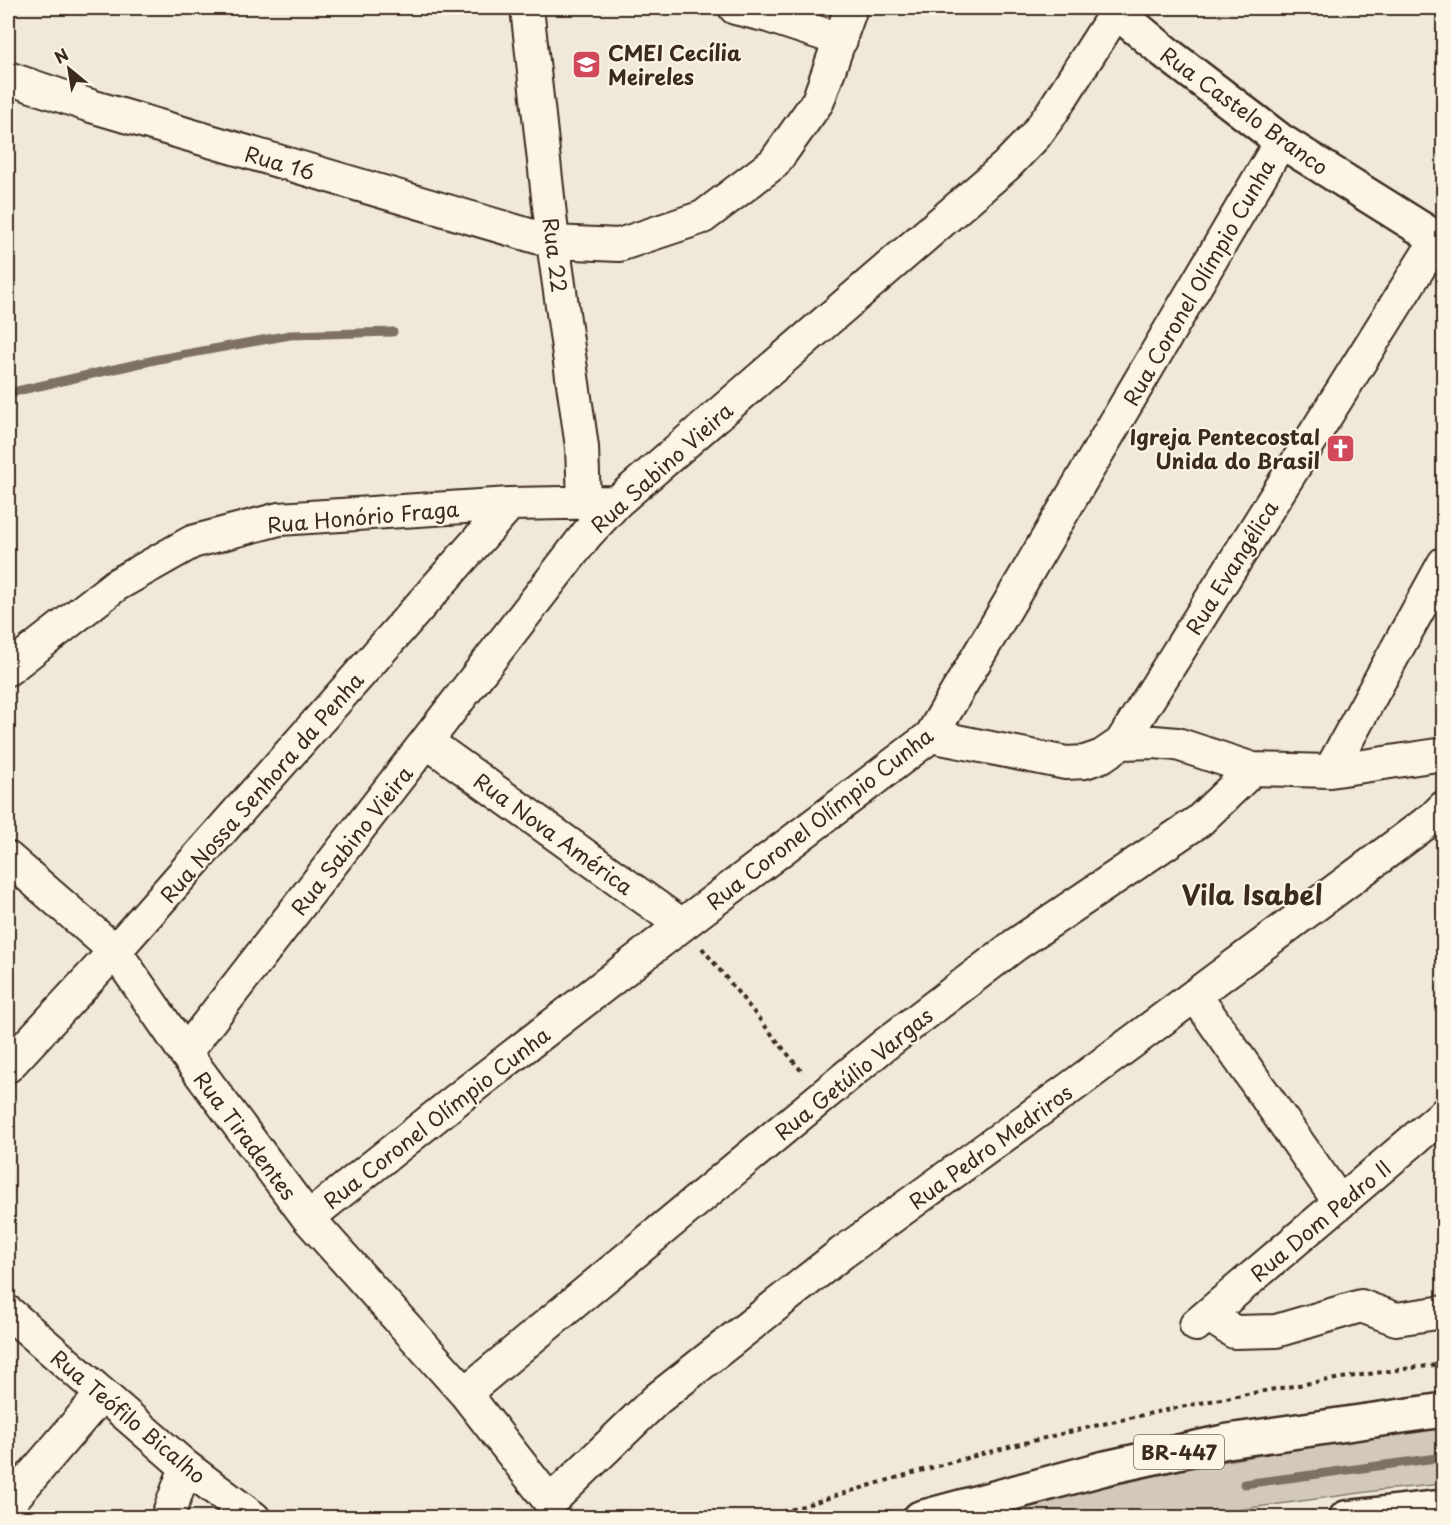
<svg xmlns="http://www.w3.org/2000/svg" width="1451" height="1525" font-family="'Playpen Sans',sans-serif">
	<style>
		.green { fill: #d2c9ba; stroke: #867a6c; stroke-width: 1.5 }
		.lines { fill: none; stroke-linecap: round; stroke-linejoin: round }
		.stream { stroke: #7e7163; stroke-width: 9 }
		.minor-casing { stroke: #3b2a1e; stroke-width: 36 }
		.secondary-casing { stroke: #3b2a1e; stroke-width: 38 }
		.primary-casing { stroke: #3b2a1e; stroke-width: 38 }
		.path { stroke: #3b2a1e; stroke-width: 4; stroke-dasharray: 4.5 4.5; stroke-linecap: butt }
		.minor { stroke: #fcf5e5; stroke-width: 32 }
		.secondary { stroke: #fcf5e5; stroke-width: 33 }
		.primary { stroke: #fcf5e5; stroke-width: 33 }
		.labels { text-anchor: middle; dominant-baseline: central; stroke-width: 4.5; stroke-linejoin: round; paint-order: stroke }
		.shield { fill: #fcf5e5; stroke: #75675a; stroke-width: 1.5 }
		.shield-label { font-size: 20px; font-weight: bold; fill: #3b2a1e }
		.poi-label { font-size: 21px; font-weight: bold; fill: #3b2a1e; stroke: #fcf5e5; text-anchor: start }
		.street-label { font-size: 21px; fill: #3b2a1e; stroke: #fcf5e5 }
		.district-label { font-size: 27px; font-weight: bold; fill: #3b2a1e; stroke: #fcf5e5 }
	</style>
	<rect width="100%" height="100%" fill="#f0e9d9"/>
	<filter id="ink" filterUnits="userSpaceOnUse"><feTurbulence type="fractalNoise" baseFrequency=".0167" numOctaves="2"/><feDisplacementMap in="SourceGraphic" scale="12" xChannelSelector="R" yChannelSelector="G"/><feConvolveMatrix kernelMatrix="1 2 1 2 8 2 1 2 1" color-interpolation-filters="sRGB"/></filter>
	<g filter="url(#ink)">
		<path class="green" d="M 1443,1428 L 1443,1484 L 1382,1490 L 1250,1508 L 1207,1517 L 987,1518 C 1136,1475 1289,1446 1443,1428 Z"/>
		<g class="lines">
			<path class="stream" d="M 8,393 L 159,359 L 290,335 L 393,332
				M 1244,1484 L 1444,1457
				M 1097,1518 L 1110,1515"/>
			<defs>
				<path id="minor" d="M 527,8 L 553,242 L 582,447 L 584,501
					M 735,8 L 768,16 L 841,40
					M 8,78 L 91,106 L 553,242 L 619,245 L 703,217 L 774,163 L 818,101 L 851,8
					M 8,669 L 116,585 L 192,542 L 279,519 L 510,504 L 617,502
					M 931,736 L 1066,763 L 1085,762 L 1102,756 L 1121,743 L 1154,742 L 1177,744 L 1253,769 L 1330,771 L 1444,754
					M 427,742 L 682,925
					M 1121,743 L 1437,239
					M 1330,771 L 1444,563
					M 8,858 L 115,951 L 185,1053 L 308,1218 L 465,1393 L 550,1502
					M 1195,995 L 1340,1203
					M 185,1053 L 587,534 L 617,502 L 1006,166 L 1035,136 L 1051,114 L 1116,12
					M 8,1066 L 115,951 L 510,504
					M 308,1218 L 465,1093 L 682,925 L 931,736 L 1281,141
					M 8,1312 L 186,1467 L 254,1518
					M 1208,1315 L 1234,1332 L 1276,1331 L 1361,1306 L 1396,1319 L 1444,1312
					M 1196,1325 L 1444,1114
					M 465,1393 L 883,1046 L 1015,945 L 1199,821 L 1253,769
					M 550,1502 L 657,1399 L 842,1253 L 1077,1083 L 1434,817 L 1444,807
					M 8,1504 L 102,1394
					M 167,1518 L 186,1467"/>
				<path id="secondary" d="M 1112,8 L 1165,52 L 1281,141 L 1444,243"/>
				<path id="primary" d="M 920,1518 L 1105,1468 L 1228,1441 L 1444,1410
					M 1346,1518 L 1444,1507"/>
			</defs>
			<use href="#minor" class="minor-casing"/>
			<use href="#secondary" class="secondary-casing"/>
			<use href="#primary" class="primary-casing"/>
			<path class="path" d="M 702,948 L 803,1073
				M 765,1518 C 988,1446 1211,1392 1444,1364"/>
			<use href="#minor" class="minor"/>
			<use href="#secondary" class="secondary"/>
			<use href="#primary" class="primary"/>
		</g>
	</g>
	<defs>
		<symbol id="school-square" viewBox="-11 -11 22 22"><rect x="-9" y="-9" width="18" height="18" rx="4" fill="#d1495b" stroke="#fcf5e5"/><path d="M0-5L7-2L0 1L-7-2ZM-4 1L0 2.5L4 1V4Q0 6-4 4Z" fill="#fff"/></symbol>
		<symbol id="church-square" viewBox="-11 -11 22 22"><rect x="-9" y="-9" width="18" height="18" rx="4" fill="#d1495b" stroke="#fcf5e5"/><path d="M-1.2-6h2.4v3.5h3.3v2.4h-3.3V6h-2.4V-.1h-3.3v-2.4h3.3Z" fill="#fff"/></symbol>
	</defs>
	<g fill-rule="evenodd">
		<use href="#school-square" x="570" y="48" width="33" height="33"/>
		<use href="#church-square" x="1324" y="432" width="33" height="33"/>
	</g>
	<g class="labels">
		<rect class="shield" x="1134" y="1435" width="90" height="34" rx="4.5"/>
		<g class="shield-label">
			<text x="1179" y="1452">BR-447</text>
		</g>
		<g class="poi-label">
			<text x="608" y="52">CMEI Cecília<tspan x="608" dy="24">Meireles</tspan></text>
			<text x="1320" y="436" text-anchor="end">Igreja Pentecostal<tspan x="1320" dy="24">Unida do Brasil</tspan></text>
		</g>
		<g class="street-label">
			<text transform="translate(1245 110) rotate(36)">Rua Castelo Branco</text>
			<text transform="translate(280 162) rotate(16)">Rua 16</text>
			<text transform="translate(556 255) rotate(83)">Rua 22</text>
			<text transform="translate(1198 282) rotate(-60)">Rua Coronel Olímpio Cunha</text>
			<text transform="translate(661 467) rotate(-42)">Rua Sabino Vieira</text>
			<text transform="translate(363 516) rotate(-5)">Rua Honório Fraga</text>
			<text transform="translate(1231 567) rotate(-58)">Rua Evangélica</text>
			<text transform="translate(261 787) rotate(-49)">Rua Nossa Senhora da Penha</text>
			<text transform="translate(819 818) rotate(-38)">Rua Coronel Olímpio Cunha</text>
			<text transform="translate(554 833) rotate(36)">Rua Nova América</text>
			<text transform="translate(351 840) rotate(-52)">Rua Sabino Vieira</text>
			<text transform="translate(853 1073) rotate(-39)">Rua Getúlio Vargas</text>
			<text transform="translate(436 1117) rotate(-38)">Rua Coronel Olímpio Cunha</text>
			<text transform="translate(246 1135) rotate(53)">Rua Tiradentes</text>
			<text transform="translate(990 1146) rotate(-36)">Rua Pedro Medriros</text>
			<text transform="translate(1320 1220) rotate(-40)">Rua Dom Pedro II</text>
			<text transform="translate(129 1416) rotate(40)">Rua Teófilo Bicalho</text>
		</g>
		<g class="district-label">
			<text x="1252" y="893">Vila Isabel</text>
		</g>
	</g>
	<rect width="1451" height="1525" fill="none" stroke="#fcf5e5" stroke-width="30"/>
	<rect x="15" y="15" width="1421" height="1495" fill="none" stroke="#3b2a1e" stroke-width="2" filter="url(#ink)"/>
	<g transform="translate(69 69) rotate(330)" stroke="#fcf5e5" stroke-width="4.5" paint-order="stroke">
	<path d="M0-4.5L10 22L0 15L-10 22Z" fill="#3b2a1e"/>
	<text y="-9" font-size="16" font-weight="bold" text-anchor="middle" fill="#3b2a1e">N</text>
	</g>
</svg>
